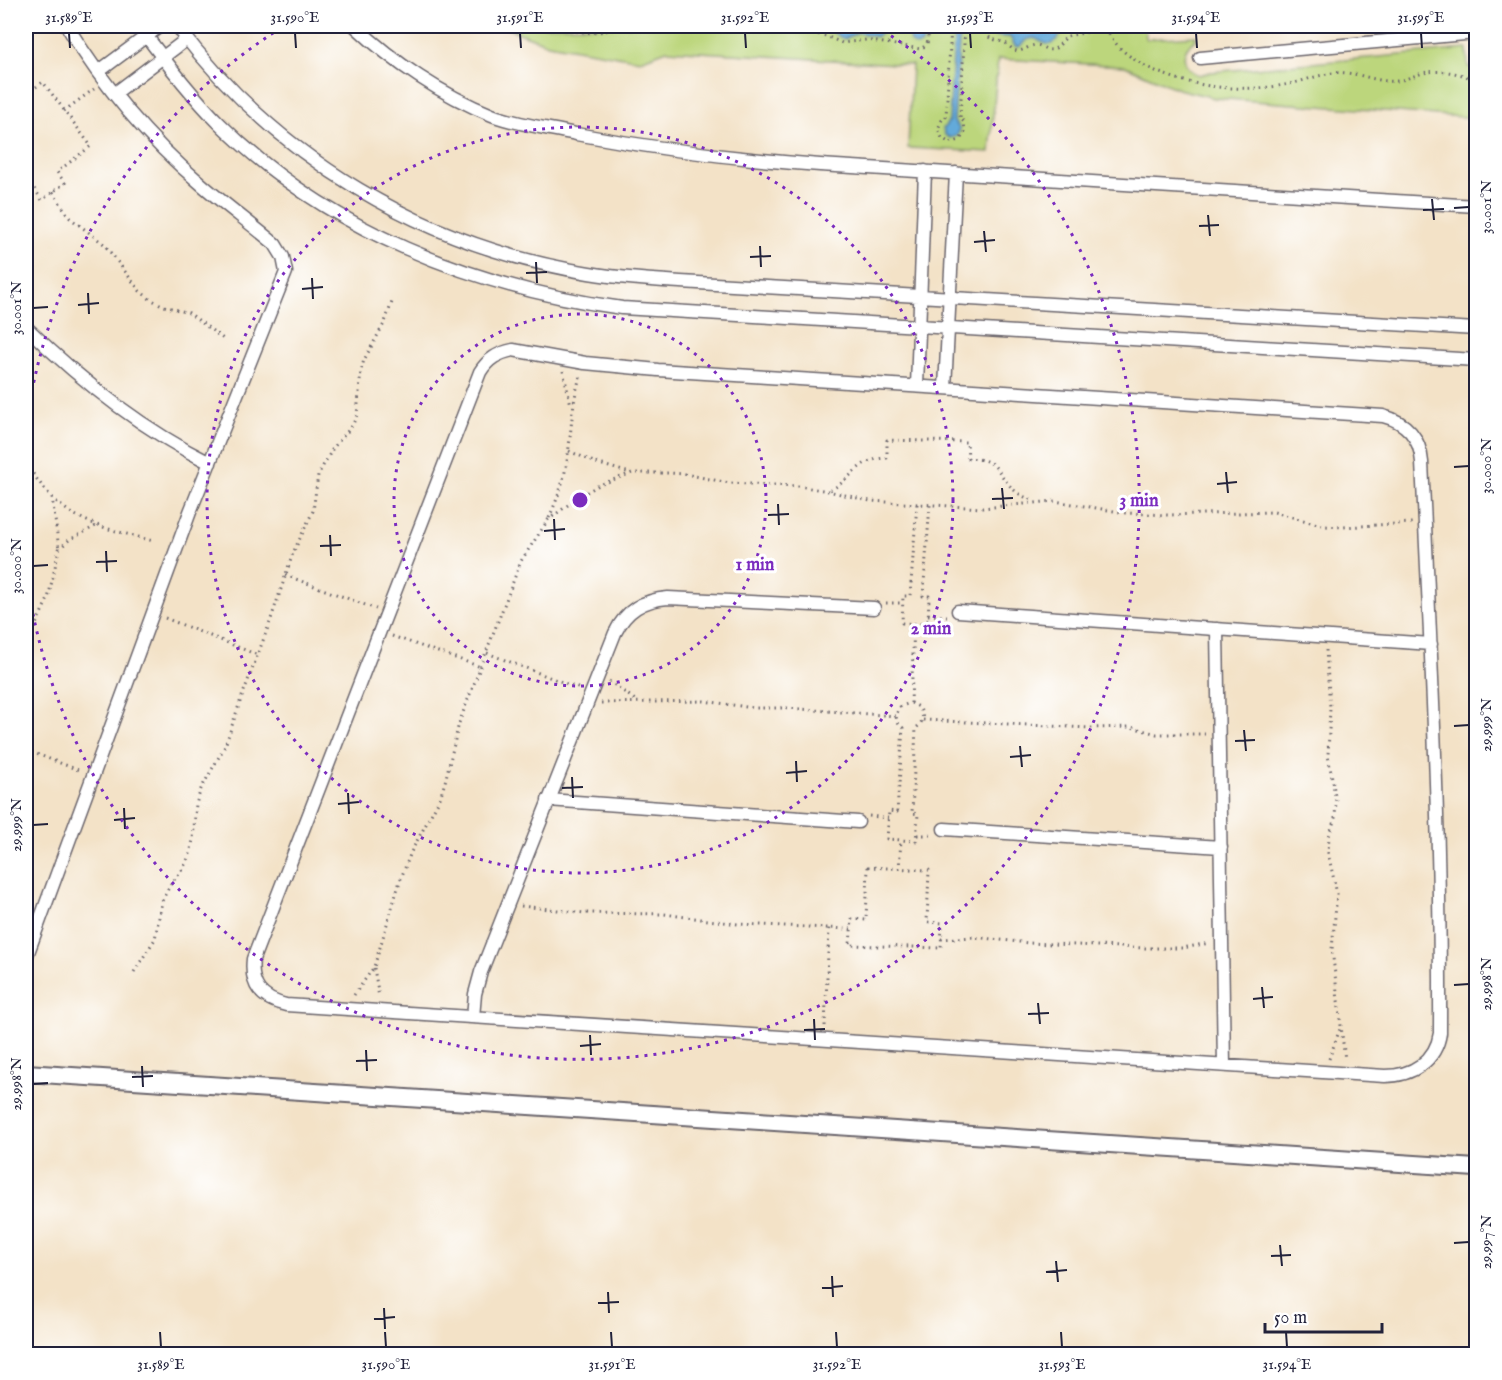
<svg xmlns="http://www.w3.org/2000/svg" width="1502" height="1380" font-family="'IM FELL English',serif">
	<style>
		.green { fill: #bcd67c; stroke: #6f7c5c; stroke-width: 1.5 }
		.water { fill: #63aada; stroke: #42668a; stroke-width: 1.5 }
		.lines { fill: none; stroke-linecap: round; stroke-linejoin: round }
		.minor-casing { stroke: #6b656c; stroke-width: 15 }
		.secondary-casing { stroke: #6b656c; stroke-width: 20 }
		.path { stroke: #6b656c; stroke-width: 3; stroke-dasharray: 1.5 4.5; stroke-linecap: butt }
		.minor { stroke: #fff; stroke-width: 12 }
		.secondary { stroke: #fff; stroke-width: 16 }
		.ticks { fill: none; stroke: #22223b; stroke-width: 2 }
		.ring { fill: none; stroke: #7b2cbf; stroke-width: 3; stroke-dasharray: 3 6 }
		.centre { fill: #7b2cbf; stroke: #fff; stroke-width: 3 }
		.ring-label { font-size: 18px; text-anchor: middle; font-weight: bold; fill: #7b2cbf; stroke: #fff; stroke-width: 6; stroke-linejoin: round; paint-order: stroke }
		.neatline { fill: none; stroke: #22223b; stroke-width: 2 }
		.ticks-label { font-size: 15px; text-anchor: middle; fill: #22223b }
	</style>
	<rect width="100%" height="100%" fill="#fff"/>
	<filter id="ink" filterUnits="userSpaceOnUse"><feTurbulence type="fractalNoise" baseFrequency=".0167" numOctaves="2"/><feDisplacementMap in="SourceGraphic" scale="12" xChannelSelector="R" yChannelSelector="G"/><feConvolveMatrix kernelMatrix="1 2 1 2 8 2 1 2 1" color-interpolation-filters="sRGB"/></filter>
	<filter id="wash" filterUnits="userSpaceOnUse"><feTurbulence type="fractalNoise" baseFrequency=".008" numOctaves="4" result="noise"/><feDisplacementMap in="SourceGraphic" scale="24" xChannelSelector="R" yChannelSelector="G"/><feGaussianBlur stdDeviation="1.35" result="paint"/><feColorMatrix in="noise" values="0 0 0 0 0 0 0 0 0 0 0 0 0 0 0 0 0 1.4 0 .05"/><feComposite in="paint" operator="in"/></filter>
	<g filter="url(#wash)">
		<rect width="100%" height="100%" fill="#f3e2c7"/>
		<path class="green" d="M 501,26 L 1145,26 L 1146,39 L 1196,36 L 1196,40 C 1179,49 1181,69 1199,75 L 1211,72 L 1467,49 L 1468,67 L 1476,67 L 1476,118 L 1215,98 L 1178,89 L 1125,66 L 998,59 L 990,152 L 908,148 L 912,65 L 667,50 L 640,60 L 548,44 Z"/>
		<path class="water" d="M 813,26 L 884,26 L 884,30 L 876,37 L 858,32 L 845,39 C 830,35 835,26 815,28 Z
			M 911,26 L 920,26 L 924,39 L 921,45 L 916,46 L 910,42 L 909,37 Z
			M 955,26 L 960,26 L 954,121 L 960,129 L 957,136 L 950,138 L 945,135 L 943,129 L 949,121 Z
			M 990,26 L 1036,26 L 1044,30 L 1052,26 L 1068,26 C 1068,27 1054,43 1052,44 L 1046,44 L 1034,38 L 1026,40 L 1019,47 L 1015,46 L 1010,37 L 994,36 L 990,32 Z"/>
	</g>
	<g filter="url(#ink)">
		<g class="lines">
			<defs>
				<path id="minor" d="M 139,26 C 164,60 190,94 220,124 C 327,230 474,288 622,308 L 1476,360
					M 177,26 C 278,159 423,246 589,273 C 625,279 661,281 698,283 L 1476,329
					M 355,26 C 393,62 442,95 492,115 C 518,125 549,128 576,134 C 657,149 738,159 820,165 L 1476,206
					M 1200,58 L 1476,33
					M 98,72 L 160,26
					M 114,94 L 187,39
					M 26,327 C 80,380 142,429 210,463
					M 513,350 L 585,363 L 658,370 L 1383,416 C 1407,422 1420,438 1422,462 C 1431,652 1441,842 1440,1033 C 1436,1061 1412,1076 1385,1076 L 286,1005 C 261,999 250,986 253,959 L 480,372 C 488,359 498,353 513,350 Z
					M 917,386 L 925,171
					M 945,388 L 956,173
					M 958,611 L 1431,644
					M 1217,629 L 1224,1066
					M 548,800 L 858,822
					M 944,829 L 1221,847
					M 26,958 L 190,512 L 286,272 L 283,257 L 275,244 C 250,223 224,204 200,183 C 147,138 103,85 67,26
					M 473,1017 L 475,994 L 481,972 L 615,633 C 626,610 643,600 668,598 L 874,608"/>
				<path id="secondary" d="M 26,1073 L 1476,1168"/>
			</defs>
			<use href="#minor" class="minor-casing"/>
			<use href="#secondary" class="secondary-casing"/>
			<path class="path" d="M 559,26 L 575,31 L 592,33 L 634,26 L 688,31 L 738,26 L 774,29 L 803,26
				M 810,26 L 816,34 L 826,36 L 842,43 L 866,40 L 920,49 C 931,44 928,36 927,26
				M 951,26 L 946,117 L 942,120 L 938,129 L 942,138 L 950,143 L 960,140 L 965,132 L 964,122 L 960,118 L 965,26
				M 985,26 C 985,39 992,39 1003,42 C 1009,44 1011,51 1019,51 C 1025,50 1030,45 1037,45 C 1043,46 1047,52 1054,49 C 1060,46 1063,40 1067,36 L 1105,29 L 1111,26
				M 1105,29 C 1110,35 1114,42 1119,47 C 1159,86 1237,95 1289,84 C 1304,81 1318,75 1333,73 C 1355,70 1375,83 1397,81 C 1408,79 1417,74 1428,72 C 1442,70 1464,73 1476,81
				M 26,94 L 43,82 L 91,146 L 57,172 L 65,183 L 42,200 L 26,177
				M 64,111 L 94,89
				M 53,192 L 70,218 L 104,244 L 140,291 L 150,299 L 164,306 L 189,313 L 226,341
				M 563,371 L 571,405
				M 569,451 L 596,463 L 630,473
				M 26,464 C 34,475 42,487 52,497 C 78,525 118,531 153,541
				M 830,490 C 856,477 856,459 887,458 L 887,440 L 967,442 L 968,458 C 1000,460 994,470 1013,489 C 1019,495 1027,498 1034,501
				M 52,497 L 59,549
				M 917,504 L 910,596 L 903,596 L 902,623 L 928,624 L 929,596 L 923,596 L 930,505
				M 549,518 C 557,500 564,481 567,461 C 572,430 571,404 581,374
				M 285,575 L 376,609
				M 886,603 L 903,603
				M 928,615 L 947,616
				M 165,618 L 258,655
				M 392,636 L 481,667
				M 26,645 L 48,599 L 59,549 L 69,540 L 98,525
				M 1326,650 L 1330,707 L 1328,755 L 1336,801 L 1335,818 L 1329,836 L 1328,853 L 1337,894 L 1332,949 L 1345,1060
				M 487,653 L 580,689
				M 609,681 L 638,702
				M 601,703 L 704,701 L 754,708 L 787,708 L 896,716
				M 911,703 L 919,707 C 924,715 924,722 916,728 L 912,813 L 918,814 L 916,841 L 887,839 L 889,811 L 897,812 L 903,728 C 895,722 894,714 901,706 Z
				M 911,703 L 914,624
				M 923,720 L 1091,728 L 1131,727 L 1157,734 L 1205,734
				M 26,750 L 81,771
				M 869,816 L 888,818
				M 917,835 L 933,835
				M 868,867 L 929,870 L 927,922 L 942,923 L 941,948 L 850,945 L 852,919 L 866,920 Z
				M 899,869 L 901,840
				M 521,906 L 585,913 L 664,914 L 738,924 L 851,929
				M 941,939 L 973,937 L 1029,943 L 1146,948 L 1183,948 L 1209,943
				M 374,968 L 379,997
				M 134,972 L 155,939 L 162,901 L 170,885 L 183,869 L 190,854 L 193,840 L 196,804 L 201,789 L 225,746 L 240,702 L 270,622 L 293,553 L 313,511 L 318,475 L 333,448 L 352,426 L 357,415 L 361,370 L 364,360 L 385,322 L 392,302
				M 354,995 L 374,967 L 400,881 L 411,852 L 440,798 L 445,782 L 459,723 L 521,561 L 548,520 L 580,496 L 599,485 L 632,473 L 670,473 L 685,474 L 729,483 L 798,486 L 828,491 L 870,501 L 982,508 L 1055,501 L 1125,513 L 1168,515 L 1274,512 L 1325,526 L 1343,527 L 1412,523
				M 825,1026 L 829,928
				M 1329,1059 L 1341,1026"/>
			<use href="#minor" class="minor"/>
			<use href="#secondary" class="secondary"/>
		</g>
	</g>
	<path class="ticks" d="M 69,33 L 70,48M 295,33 L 296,48M 520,33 L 521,48M 745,33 L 746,48M 970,33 L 971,48M 1196,33 L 1197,48M 1421,33 L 1422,48M 1432,199 L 1434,220M 1454,208 L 1469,207M 1423,210 L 1444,209M 1208,215 L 1210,236M 1199,226 L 1219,225M 984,231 L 986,252M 974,242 L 995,240M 760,246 L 761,267M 750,257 L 771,256M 536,262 L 537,283M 526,273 L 547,272M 312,278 L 313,299M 302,289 L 323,287M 88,293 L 89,314M 78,305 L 99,303M 33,308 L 48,307M 1454,467 L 1469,466M 1226,472 L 1228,493M 1217,484 L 1237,482M 1002,488 L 1004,509M 992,499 L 1013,498M 778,504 L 779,525M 768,515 L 789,514M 554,519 L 555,540M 544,531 L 565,529M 330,535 L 331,556M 320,546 L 341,545M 106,551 L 107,572M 96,562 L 117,561M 33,566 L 48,565M 1454,726 L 1469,725M 1244,730 L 1246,751M 1235,741 L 1255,740M 1020,746 L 1022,767M 1010,757 L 1031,755M 796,761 L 797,782M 786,773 L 807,771M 572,777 L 573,798M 562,788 L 583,787M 348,793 L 349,814M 338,804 L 359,802M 124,808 L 125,829M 114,820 L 135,818M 33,825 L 48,824M 1454,985 L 1469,984M 1262,987 L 1264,1008M 1253,999 L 1273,997M 1038,1003 L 1040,1024M 1028,1014 L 1049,1013M 814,1019 L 815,1040M 804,1030 L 825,1029M 590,1035 L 591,1055M 580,1046 L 601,1044M 366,1050 L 367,1071M 356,1061 L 377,1060M 142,1066 L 143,1087M 132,1077 L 153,1076M 33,1084 L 48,1083M 1454,1243 L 1469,1242M 1280,1245 L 1282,1266M 1271,1256 L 1291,1255M 1056,1261 L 1058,1282M 1046,1272 L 1067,1270M 832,1276 L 833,1297M 822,1288 L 843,1286M 608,1292 L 609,1313M 598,1303 L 619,1302M 384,1308 L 385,1329M 374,1319 L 395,1317M 160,1332 L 161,1347M 385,1332 L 386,1347M 611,1332 L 612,1347M 836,1332 L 837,1347M 1061,1332 L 1062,1347M 1286,1332 L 1287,1347"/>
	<g class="ring">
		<circle cx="580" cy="500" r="186"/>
		<circle cx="580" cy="500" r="373"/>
		<path d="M26 427A559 559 0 0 1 284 26M876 26A559 559 0 1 1 26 573"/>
	</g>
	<circle cx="580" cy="500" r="9" class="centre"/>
	<g class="ring-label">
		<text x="1139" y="506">3 min</text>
		<text x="755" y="570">1 min</text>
		<text x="931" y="634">2 min</text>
	</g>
	<rect width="1502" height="1380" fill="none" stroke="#fff" stroke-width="66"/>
	<path d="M1265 1323v9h117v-9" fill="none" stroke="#22223b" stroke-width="3"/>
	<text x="1274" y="1323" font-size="18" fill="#22223b" stroke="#ffffff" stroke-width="4.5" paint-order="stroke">50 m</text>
	<rect x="33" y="33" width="1436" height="1314" class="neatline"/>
	<g class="ticks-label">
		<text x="69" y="22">31.589°E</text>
		<text x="295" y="22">31.590°E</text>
		<text x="520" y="22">31.591°E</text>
		<text x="745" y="22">31.592°E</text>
		<text x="970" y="22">31.593°E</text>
		<text x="1196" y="22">31.594°E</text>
		<text x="1421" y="22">31.595°E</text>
		<text transform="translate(1486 207) rotate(-90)" y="5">30.001°N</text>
		<text transform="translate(16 308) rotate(-90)" y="5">30.001°N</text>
		<text transform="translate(1486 466) rotate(-90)" y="5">30.000°N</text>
		<text transform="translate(16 566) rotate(-90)" y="5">30.000°N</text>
		<text transform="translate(1486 725) rotate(-90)" y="5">29.999°N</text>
		<text transform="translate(16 825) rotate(-90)" y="5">29.999°N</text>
		<text transform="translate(1486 984) rotate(-90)" y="5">29.998°N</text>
		<text transform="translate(16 1084) rotate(-90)" y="5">29.998°N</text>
		<text transform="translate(1486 1242) rotate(-90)" y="5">29.997°N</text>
		<text x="161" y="1369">31.589°E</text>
		<text x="386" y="1369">31.590°E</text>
		<text x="612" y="1369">31.591°E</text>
		<text x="837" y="1369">31.592°E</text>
		<text x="1062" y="1369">31.593°E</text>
		<text x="1287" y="1369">31.594°E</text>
	</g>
</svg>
